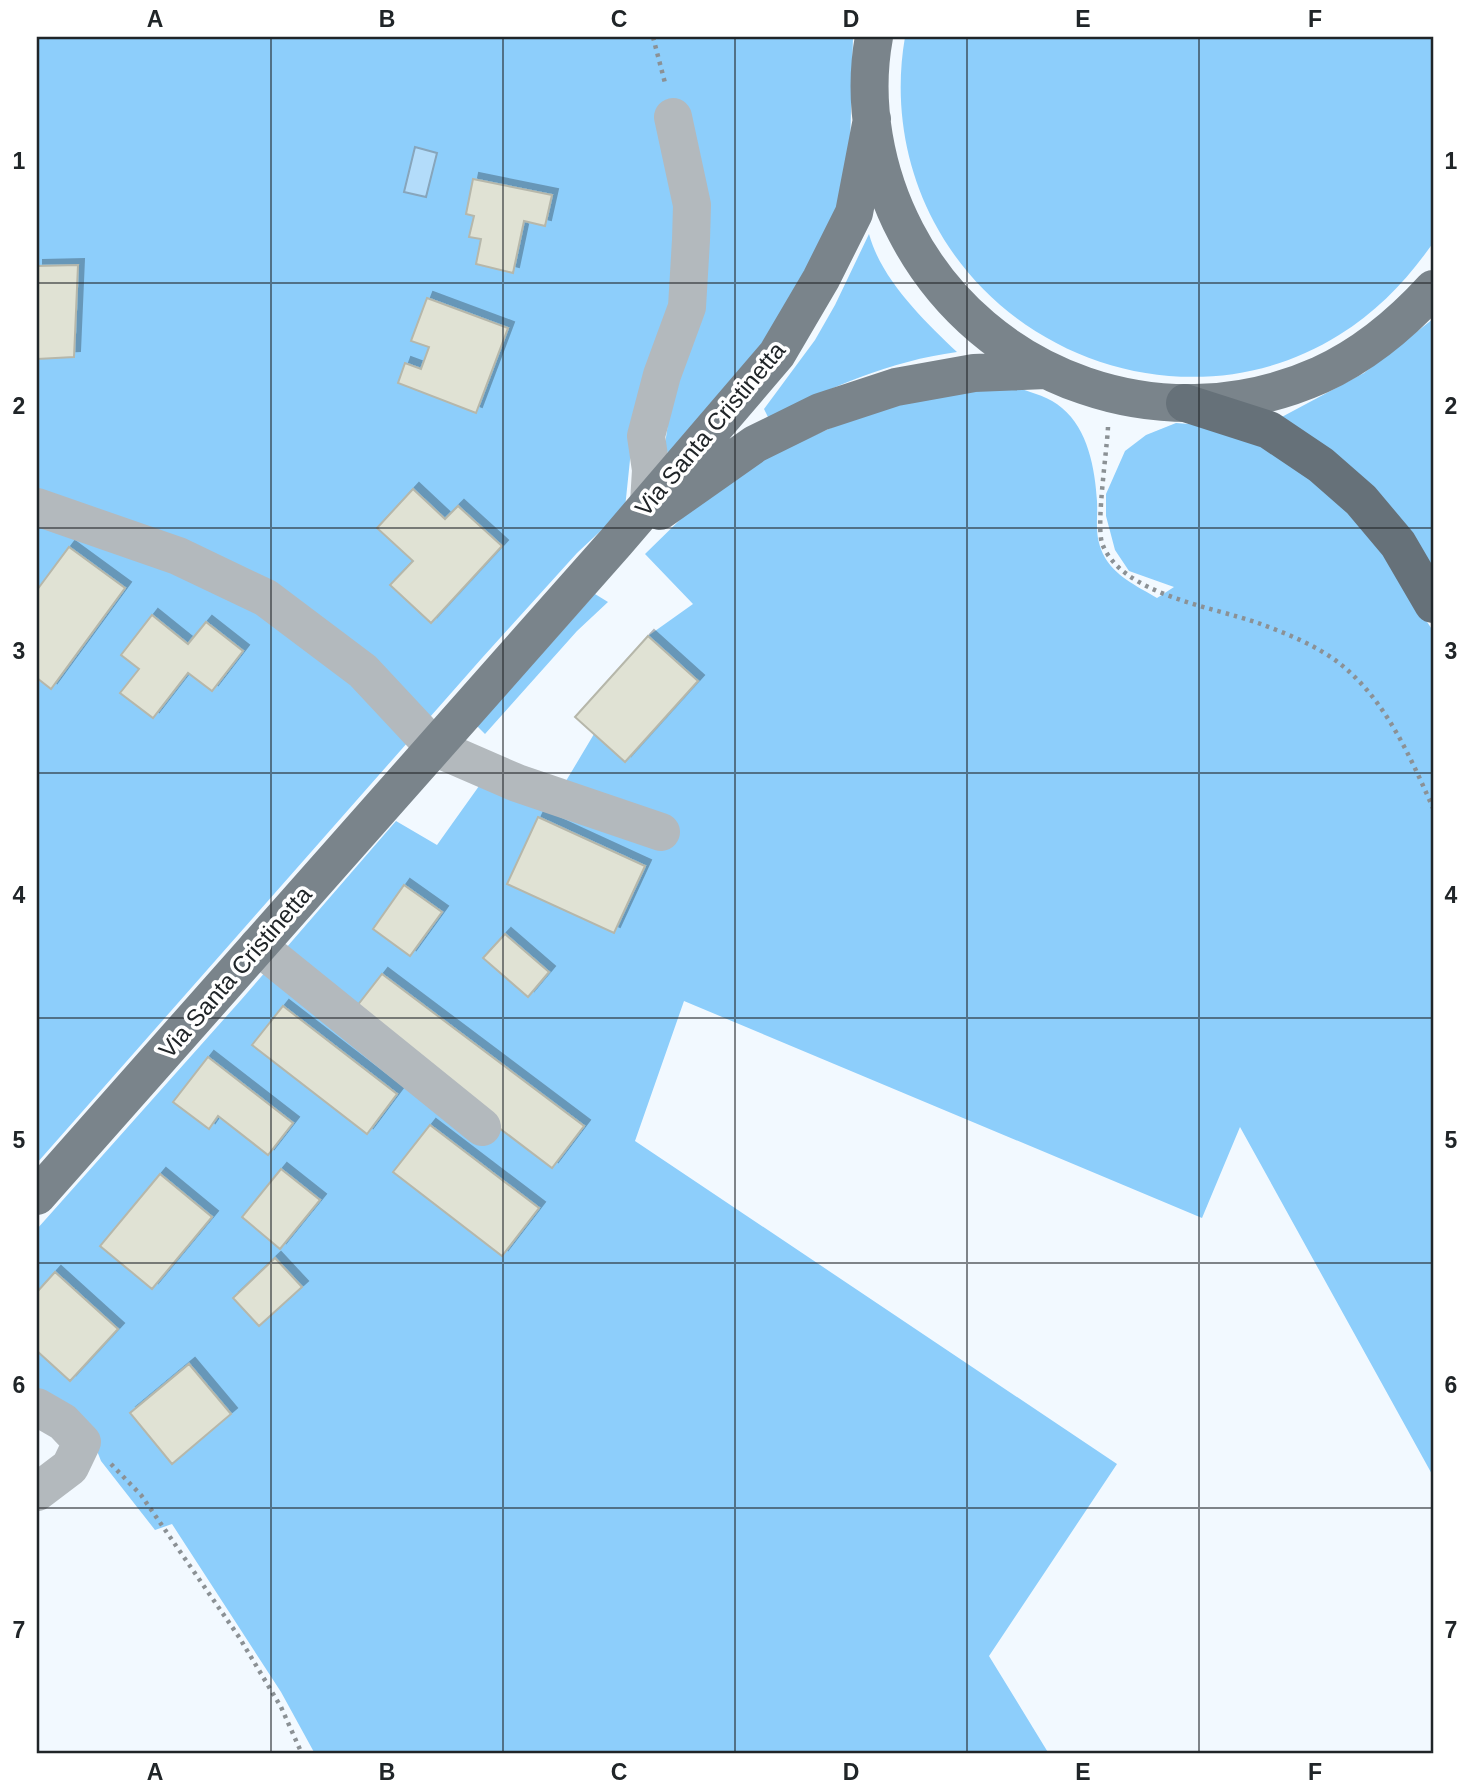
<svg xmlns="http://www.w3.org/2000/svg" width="1470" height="1791" font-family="Helvetica,sans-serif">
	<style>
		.green { fill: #8dcefb }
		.water { fill: #b3dcfa; stroke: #87a5bb; stroke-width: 2 }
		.building { fill: #e0e2d4; stroke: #b6b7aa; stroke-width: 2; filter: url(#shadow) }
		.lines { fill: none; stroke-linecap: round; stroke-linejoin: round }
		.path { stroke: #8b9195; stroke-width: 4.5; stroke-dasharray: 3.5 5; stroke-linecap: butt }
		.minor { stroke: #b3b9bd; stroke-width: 38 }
		.major { stroke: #7a848b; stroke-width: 38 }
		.highway { stroke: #667179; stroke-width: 38 }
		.grid { fill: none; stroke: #202528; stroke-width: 2; stroke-opacity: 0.55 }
		.labels { text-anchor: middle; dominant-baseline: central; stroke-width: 7; stroke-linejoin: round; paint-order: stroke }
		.street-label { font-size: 24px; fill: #202528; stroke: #fff }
		.neatline { fill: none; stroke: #202528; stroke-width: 2.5 }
		.grid-label { font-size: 23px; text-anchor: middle; font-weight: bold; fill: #202528 }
	</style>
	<defs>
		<filter id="shadow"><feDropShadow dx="6" dy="-6" stdDeviation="0" flood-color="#0004"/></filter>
	</defs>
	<rect width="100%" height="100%" fill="#f2f9ff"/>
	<path class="green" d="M 37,37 L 853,37 L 850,148 L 852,179 L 824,253 L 707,424 L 670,461 L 665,444 L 669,417 L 633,431 L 625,508 L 577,553 L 482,658 L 37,1163 Z
		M 905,37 L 1433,37 L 1433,243 C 1407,280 1378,311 1339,335 C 1199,423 1010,366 934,222 C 904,165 894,100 905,37 Z
		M 869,234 C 881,279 924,321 957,352 C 890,361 828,388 769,419 L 764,409 L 815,340 L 835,305 Z
		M 1433,319 L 1433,579 L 1278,419 L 1364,373 Z
		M 1018,388 C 1033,393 1050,397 1062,408 C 1088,429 1095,469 1097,501 C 1098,522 1094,534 1103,554 C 1114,576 1137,586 1157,598 L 1174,587 L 1129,571 L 1115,550 L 1106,516 L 1106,494 L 1125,451 L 1146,435 L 1176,423 L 1214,426 L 1285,457 L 1363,523 L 1433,631 L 1433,1476 L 1240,1127 L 1202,1218 L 684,1001 L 635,1141 L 1117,1464 L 989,1656 L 1049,1754 L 315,1754 L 281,1692 L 172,1524 L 155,1530 L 101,1461 L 88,1428 L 37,1395 L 37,1229 L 241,1000 L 396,821 L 437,845 L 494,765 L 566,781 L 594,734 L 575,717 L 648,636 L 693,604 L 645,554 L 691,509 L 762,458 L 911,393 Z
		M 595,594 L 608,602 L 577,631 L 485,734 L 477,726 Z"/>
	<path class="water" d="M 415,147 L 437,153 L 426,197 L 404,192 Z"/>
	<path class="building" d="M 473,179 L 552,195 L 545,226 L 524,221 L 513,273 L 476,264 L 481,239 L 469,237 L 474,216 L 466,214 Z
		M 78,265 L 74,357 L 37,359 L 37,266 Z
		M 427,298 L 508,328 L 476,413 L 398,383 L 405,363 L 421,369 L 429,347 L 411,341 Z
		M 413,489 L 445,519 L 458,506 L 502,546 L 431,623 L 390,585 L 413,561 L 377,528 Z
		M 69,547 L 125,588 L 51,689 L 37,678 L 37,590 Z
		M 152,615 L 188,644 L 206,622 L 243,651 L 212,691 L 188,673 L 153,718 L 120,693 L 139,669 L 121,655 Z
		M 648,636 L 698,681 L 625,762 L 575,717 Z
		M 538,817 L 645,866 L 614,933 L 507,884 Z
		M 404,885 L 442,912 L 410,956 L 373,929 Z
		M 505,934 L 549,972 L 528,997 L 483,958 Z
		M 382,974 L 584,1126 L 552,1168 L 350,1015 Z
		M 283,1006 L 397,1094 L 367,1134 L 252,1045 Z
		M 208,1057 L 293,1123 L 268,1155 L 218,1116 L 209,1129 L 173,1102 Z
		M 430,1125 L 539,1208 L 502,1256 L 393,1172 Z
		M 281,1169 L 320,1200 L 280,1249 L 242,1217 Z
		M 160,1174 L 212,1217 L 152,1289 L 100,1246 Z
		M 275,1258 L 302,1287 L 259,1326 L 233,1298 Z
		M 55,1272 L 118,1329 L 70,1381 L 37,1351 L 37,1292 Z
		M 189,1364 L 231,1414 L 172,1464 L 130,1413 Z"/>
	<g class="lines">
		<path class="path" d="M 653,37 L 665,83
			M 1108,427 C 1107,450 1096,524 1102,543 C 1120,594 1213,607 1258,623 C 1285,633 1316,645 1339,663 C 1385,699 1410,756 1433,808
			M 111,1464 L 141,1495 L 239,1637 L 281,1707 L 302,1754"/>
		<path class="minor" d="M 649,503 L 651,470 L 646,436 L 662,375 L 687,307 L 691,240 L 692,205 L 673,117
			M 37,507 L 178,556 L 266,598 L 363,671 L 434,747 L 517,783 L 661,832
			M 258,946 L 482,1127
			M 37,1407 L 63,1422 L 82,1442 L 70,1467 L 37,1492"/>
		<path class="major" d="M 874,37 C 862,102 875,173 906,232 C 984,382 1166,444 1320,375 C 1364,355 1401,324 1433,289
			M 660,511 L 755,444 L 820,412 L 896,387 L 974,373 L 1046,370
			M 37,1196 L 616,542 L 777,354 L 821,279 L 854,213 L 872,119"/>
		<path class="highway" d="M 1185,403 L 1269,430 L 1321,465 L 1361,500 L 1398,544 L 1433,604"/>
	</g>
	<path class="grid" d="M 271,37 L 271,1754M 503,37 L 503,1754M 735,37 L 735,1754M 967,37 L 967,1754M 1199,37 L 1199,1754M 37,283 L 1433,283M 37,528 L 1433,528M 37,773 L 1433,773M 37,1018 L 1433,1018M 37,1263 L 1433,1263M 37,1508 L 1433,1508"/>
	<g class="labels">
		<g class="street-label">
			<text transform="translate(710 429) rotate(-50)">Via Santa Cristinetta</text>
			<text transform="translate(235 972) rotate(-49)">Via Santa Cristinetta</text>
		</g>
	</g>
	<rect width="1470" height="1791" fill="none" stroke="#ffffff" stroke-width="77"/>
	<rect x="38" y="38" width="1394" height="1714" class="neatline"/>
	<g class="grid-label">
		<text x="155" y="27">A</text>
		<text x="387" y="27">B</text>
		<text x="619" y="27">C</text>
		<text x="851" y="27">D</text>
		<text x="1083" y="27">E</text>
		<text x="1315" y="27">F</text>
		<text x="19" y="169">1</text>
		<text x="1451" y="169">1</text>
		<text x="19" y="414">2</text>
		<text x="1451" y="414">2</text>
		<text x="19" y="659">3</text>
		<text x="1451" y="659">3</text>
		<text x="19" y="903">4</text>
		<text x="1451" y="903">4</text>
		<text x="19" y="1148">5</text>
		<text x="1451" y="1148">5</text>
		<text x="19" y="1393">6</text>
		<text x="1451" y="1393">6</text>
		<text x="19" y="1638">7</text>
		<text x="1451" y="1638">7</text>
		<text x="155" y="1780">A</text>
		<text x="387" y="1780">B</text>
		<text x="619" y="1780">C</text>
		<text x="851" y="1780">D</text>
		<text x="1083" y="1780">E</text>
		<text x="1315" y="1780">F</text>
	</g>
</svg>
